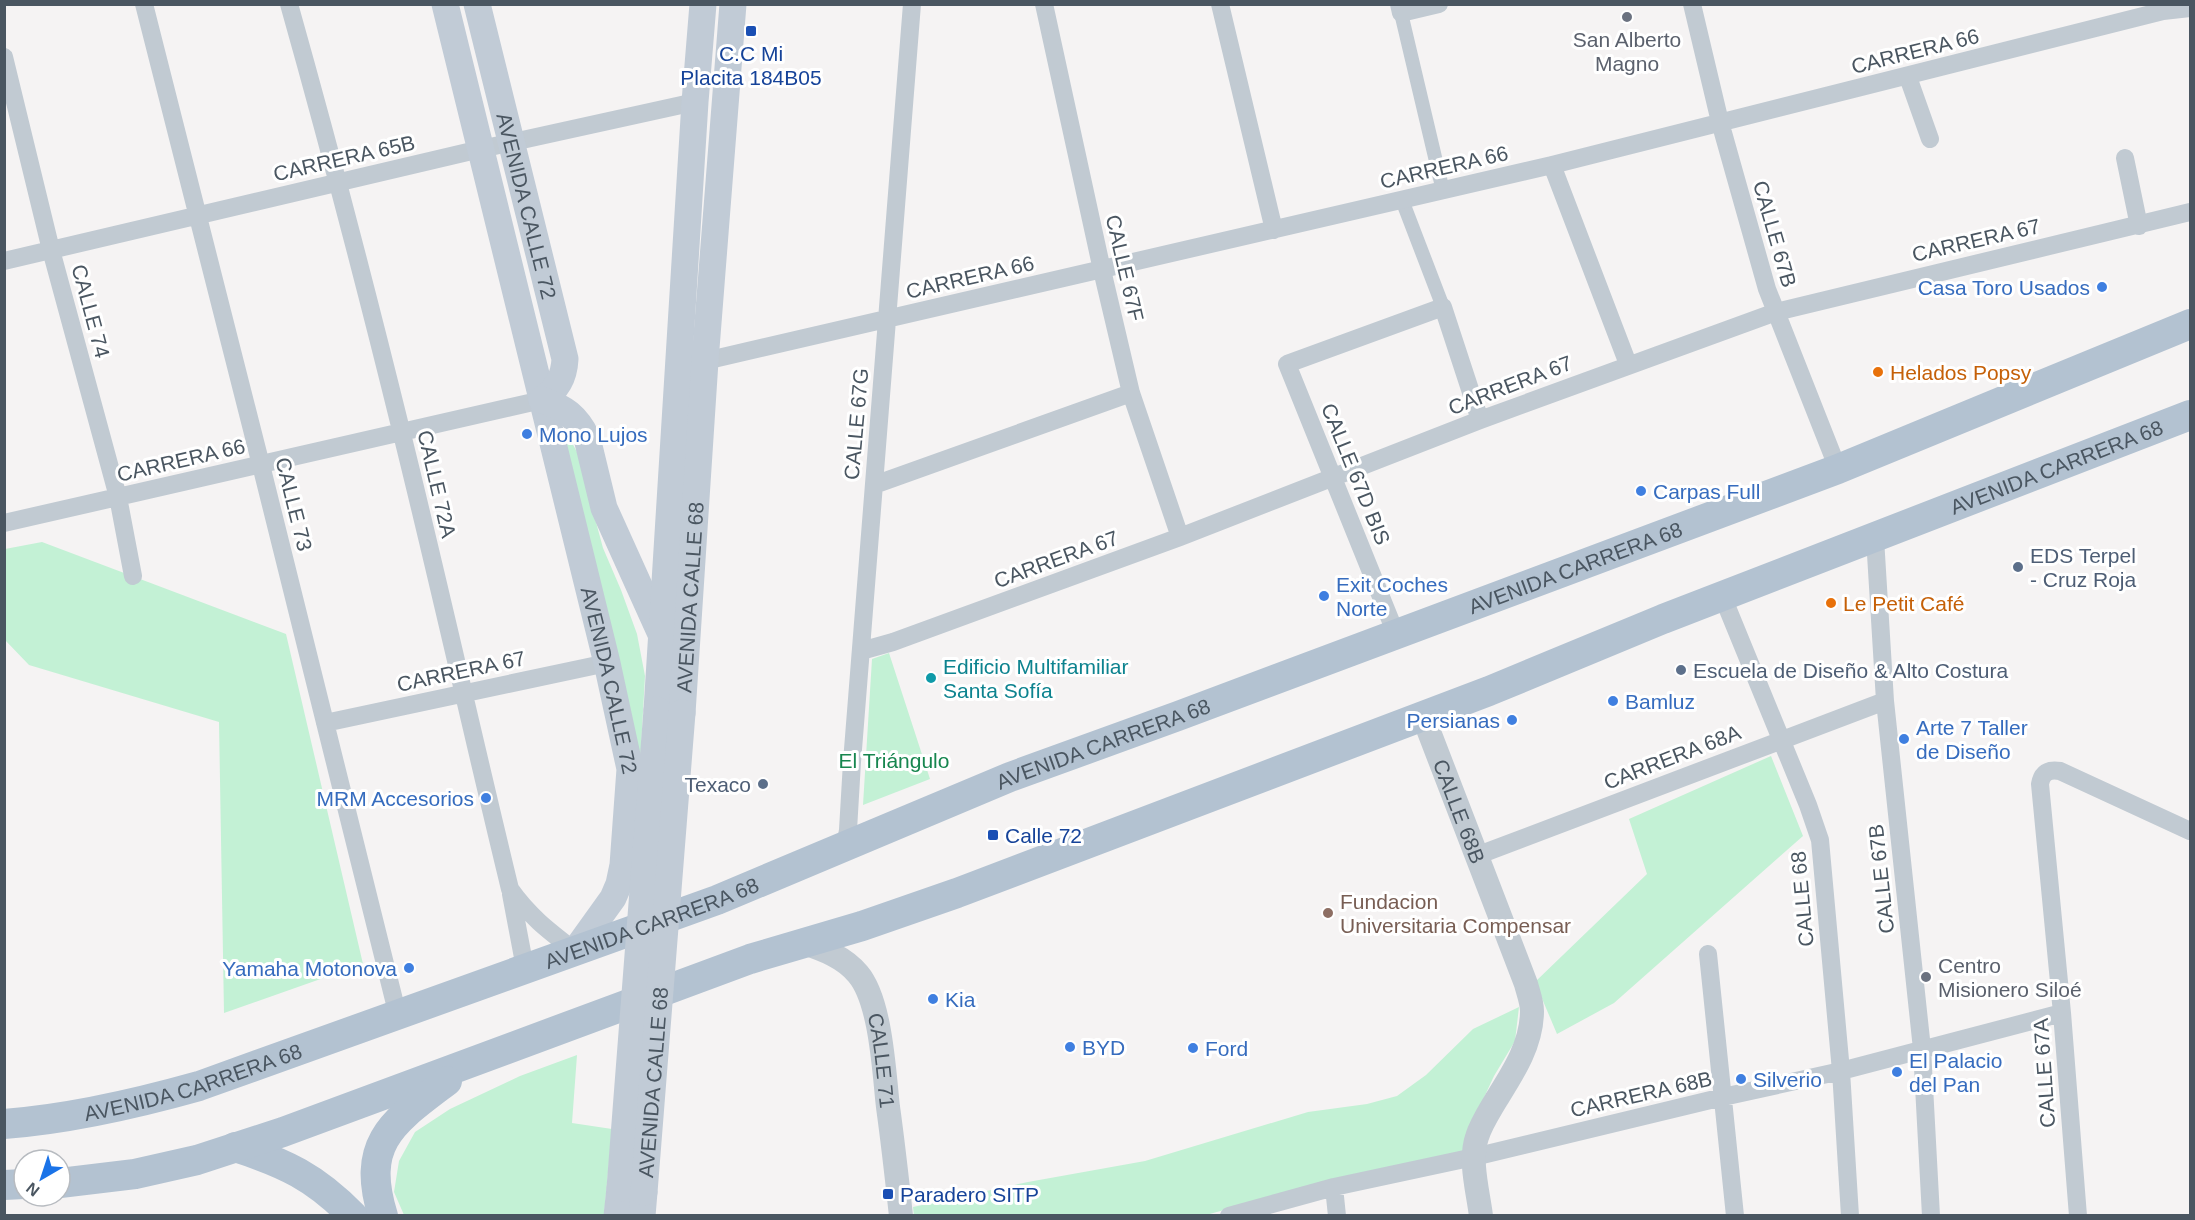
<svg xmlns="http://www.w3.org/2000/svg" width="2195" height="1220" font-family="Arial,sans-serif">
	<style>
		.green { fill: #c3f1d5 }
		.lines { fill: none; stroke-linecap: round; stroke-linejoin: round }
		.pedestrian { stroke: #c1cad2; stroke-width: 14 }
		.minor { stroke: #c1cad2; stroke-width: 18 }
		.tertiary { stroke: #c1cad2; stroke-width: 24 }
		.secondary { stroke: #c1cbd6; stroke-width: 27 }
		.primary { stroke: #b3c2d1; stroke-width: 30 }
		.secondary-bridge { stroke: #c1cbd6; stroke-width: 27 }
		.worship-dot { fill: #6b7280; stroke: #fff; stroke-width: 2 }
		.transit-dot { fill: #1a4fb4; stroke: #fff; stroke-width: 2 }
		.shop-dot { fill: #3f7fe0; stroke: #fff; stroke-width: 2 }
		.food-dot { fill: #e8710a; stroke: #fff; stroke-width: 2 }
		.service-dot { fill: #5c6f8a; stroke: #fff; stroke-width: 2 }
		.culture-dot { fill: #0f9aa8; stroke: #fff; stroke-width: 2 }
		.education-dot { fill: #8d6e63; stroke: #fff; stroke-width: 2 }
		.labels { text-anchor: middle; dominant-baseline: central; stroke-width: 6; stroke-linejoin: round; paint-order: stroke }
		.worship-label { font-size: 21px; fill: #5b616d; stroke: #fff }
		.street-label { font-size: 21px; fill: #4a5661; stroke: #fff }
		.transit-label { font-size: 21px; fill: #164399; stroke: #fff; text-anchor: start }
		.shop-label { font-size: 21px; fill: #366cbe; stroke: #fff; text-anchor: start }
		.food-label { font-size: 21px; fill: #c56008; stroke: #fff; text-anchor: start }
		.service-label { font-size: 21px; fill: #4e5e75; stroke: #fff; text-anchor: start }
		.culture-label { font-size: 21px; fill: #0d838f; stroke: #fff; text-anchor: start }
		.park-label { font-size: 21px; fill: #17864f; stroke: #fff }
		.education-label { font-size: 21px; fill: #785e54; stroke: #fff; text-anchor: start }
	</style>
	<rect width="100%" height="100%" fill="#f5f3f3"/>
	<path class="green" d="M 563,434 L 571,441 L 577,452 L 603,548 L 621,590 L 637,634 L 645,676 L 640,766 Z
		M 42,542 L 286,634 L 363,964 L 224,1013 L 219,722 L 29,665 L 5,640 L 5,549 Z
		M 889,653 L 930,779 L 863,805 L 872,659 Z
		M 1771,756 L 1803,836 L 1614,1003 L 1557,1034 L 1535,982 L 1647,874 L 1629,819 Z
		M 1519,1007 L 1515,1041 L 1494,1076 L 1474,1119 L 1465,1154 L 1333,1180 L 1206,1215 L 914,1216 L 913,1207 L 1028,1182 L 1145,1161 L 1308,1112 L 1367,1104 L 1397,1096 L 1426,1075 L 1473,1029 Z
		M 577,1055 L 572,1123 L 612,1129 L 604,1215 L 404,1215 L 394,1192 L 399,1161 L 415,1132 L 450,1109 L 520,1076 Z"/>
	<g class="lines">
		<path class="pedestrian" d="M 1401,13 L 1443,191
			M 1402,200 L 1443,307"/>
		<path class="minor" d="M 144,4 L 261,465 L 398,1016
			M 289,4 C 329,146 366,288 401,430 C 439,583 473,737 510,889 C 529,916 549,931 575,951
			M 1044,4 L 1102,270 L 1131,393 L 1180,537
			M 1220,4 L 1274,230
			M 1399,4 L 1401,13 L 1439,4
			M 1692,4 L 1720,122 L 1767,289 L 1838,469
			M 4,57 L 51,250 L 118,497 L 133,576
			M 1908,77 L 1930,139
			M 2125,158 L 2139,226
			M 1552,165 L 1628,364
			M 4,261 L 472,151 L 695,102
			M 705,361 L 1552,165 L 2163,11 L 2190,8
			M 874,485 L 1131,393
			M 4,523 L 542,400
			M 1875,538 L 1885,701 L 1922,1049 L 1931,1216
			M 1722,595 L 1808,805 L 1820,840 L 1841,1071 L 1850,1216
			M 1396,634 L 1287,364 L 1443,307 L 1480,420
			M 861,651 L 893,642 L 1180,537 L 1480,420 L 1776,312 L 2190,212
			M 325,723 L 607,663
			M 845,847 L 848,830 L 852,762 L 912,4
			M 1476,856 L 1885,701
			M 511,894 L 525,968
			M 1708,954 L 1735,1216
			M 1334,1187 L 1337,1216
			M 1229,1216 L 1334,1187 L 1474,1157 L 1723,1097 L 1841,1071 L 2062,1013
			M 2078,1216 L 2062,1013 L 2040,784 C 2042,773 2048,769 2060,771 L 2190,831"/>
		<g class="tertiary">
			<path id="s1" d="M 1423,716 L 1526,984 C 1528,992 1532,1002 1532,1011 C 1532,1044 1513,1073 1496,1100 C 1489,1112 1481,1124 1477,1137 C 1469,1161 1478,1191 1481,1216"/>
			<path id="s2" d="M 804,943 C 824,950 844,957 858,974 C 881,1001 884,1072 888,1107 C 893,1143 897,1179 901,1216"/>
		</g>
		<g class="secondary">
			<path id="s3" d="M 445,4 L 607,663 L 630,769 L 623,865 L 619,884 L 613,898 L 575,951"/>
			<path id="s4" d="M 477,4 L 565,359 C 564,378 557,389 542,400"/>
			<path d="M 542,400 C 564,407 577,417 587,438 L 604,508 L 660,632"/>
			<path d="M 657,710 L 695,102 L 703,4"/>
			<path id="s5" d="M 682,713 L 705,361 L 733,4"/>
			<path d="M 617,1216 L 620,1188"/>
			<path d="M 642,1216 L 644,1192"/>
		</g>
		<g class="primary">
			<path id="s6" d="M 4,1124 C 70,1119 135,1104 199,1086 L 717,900 L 1010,777 L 1178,716 L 1838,469 L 2190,324"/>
			<path d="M 235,1147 C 285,1163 315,1177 353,1216"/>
			<path id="s7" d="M 60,1183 L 135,1174 L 197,1160 L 283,1132 L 750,959 L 862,926 L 957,893 L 1489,691 L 1663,619 L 2190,415"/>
			<path d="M 4,1185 L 24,1184"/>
			<path d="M 383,1216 C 360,1142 393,1122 447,1081"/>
		</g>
		<g class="secondary-bridge">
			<path d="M 620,1188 L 657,710"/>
			<path id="s8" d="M 644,1192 L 682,713"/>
		</g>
	</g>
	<g class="worship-dot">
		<circle cx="1627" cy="17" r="6"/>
		<circle cx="1926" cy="977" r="6"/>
	</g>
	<g class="transit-dot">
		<rect x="745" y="25" width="12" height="12" rx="3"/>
		<rect x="987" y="829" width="12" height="12" rx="3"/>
		<rect x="882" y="1188" width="12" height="12" rx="3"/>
	</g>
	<g class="shop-dot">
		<circle cx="2102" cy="287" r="6"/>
		<circle cx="527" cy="434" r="6"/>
		<circle cx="1641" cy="491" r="6"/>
		<circle cx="1324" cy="596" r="6"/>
		<circle cx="1613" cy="701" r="6"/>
		<circle cx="1512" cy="720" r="6"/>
		<circle cx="1904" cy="739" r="6"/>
		<circle cx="486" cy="798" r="6"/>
		<circle cx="409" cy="968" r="6"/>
		<circle cx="933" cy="999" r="6"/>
		<circle cx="1070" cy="1047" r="6"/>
		<circle cx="1193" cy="1048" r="6"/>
		<circle cx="1897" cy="1072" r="6"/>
		<circle cx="1741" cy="1079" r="6"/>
	</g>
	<g class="food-dot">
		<circle cx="1878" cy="372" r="6"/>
		<circle cx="1831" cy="603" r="6"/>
	</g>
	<g class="service-dot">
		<circle cx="2018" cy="567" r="6"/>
		<circle cx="1681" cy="670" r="6"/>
		<circle cx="763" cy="784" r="6"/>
	</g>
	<circle class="culture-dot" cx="931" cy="678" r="6"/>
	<circle class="education-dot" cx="1328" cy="913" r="6"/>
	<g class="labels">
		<g class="worship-label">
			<text x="1627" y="39">San Alberto<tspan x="1627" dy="24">Magno</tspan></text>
			<text x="1938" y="965" text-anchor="start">Centro<tspan x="1938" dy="24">Misionero Siloé</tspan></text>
		</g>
		<g class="street-label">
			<text transform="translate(1915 51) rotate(-14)">CARRERA 66</text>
			<text transform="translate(344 158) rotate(-13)">CARRERA 65B</text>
			<text transform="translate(1444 167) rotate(-13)">CARRERA 66</text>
			<text stroke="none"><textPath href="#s4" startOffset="208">AVENIDA CALLE 72</textPath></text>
			<text transform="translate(1775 234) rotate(74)">CALLE 67B</text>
			<text transform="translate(1976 240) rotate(-13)">CARRERA 67</text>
			<text transform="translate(1125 268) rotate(77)">CALLE 67F</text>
			<text transform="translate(970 277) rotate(-13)">CARRERA 66</text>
			<text transform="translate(91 311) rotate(75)">CALLE 74</text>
			<text transform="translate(1510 385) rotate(-21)">CARRERA 67</text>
			<text transform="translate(856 424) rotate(-85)">CALLE 67G</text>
			<text transform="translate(181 460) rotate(-13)">CARRERA 66</text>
			<text stroke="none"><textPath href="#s7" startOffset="2124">AVENIDA CARRERA 68</textPath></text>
			<text transform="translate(1356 474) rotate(68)">CALLE 67D BIS</text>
			<text transform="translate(437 484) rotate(77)">CALLE 72A</text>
			<text transform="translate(294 504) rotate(76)">CALLE 73</text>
			<text transform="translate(1056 559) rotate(-20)">CARRERA 67</text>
			<text stroke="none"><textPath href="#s6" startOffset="1670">AVENIDA CARRERA 68</textPath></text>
			<text stroke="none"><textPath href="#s5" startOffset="116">AVENIDA CALLE 68</textPath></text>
			<text transform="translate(461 671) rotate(-12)">CARRERA 67</text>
			<text stroke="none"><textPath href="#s3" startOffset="696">AVENIDA CALLE 72</textPath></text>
			<text stroke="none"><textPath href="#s6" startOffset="1166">AVENIDA CARRERA 68</textPath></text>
			<text transform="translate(1672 757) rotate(-21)">CARRERA 68A</text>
			<text stroke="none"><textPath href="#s1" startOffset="102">CALLE 68B</textPath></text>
			<text transform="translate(1881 879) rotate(-96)">CALLE 67B</text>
			<text transform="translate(1802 899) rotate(-95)">CALLE 68</text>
			<text stroke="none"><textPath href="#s6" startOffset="680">AVENIDA CARRERA 68</textPath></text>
			<text stroke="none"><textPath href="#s2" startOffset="154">CALLE 71</textPath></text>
			<text transform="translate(2044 1073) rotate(-94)">CALLE 67A</text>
			<text stroke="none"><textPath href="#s6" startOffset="194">AVENIDA CARRERA 68</textPath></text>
			<text stroke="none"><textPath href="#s8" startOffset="110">AVENIDA CALLE 68</textPath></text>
			<text transform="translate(1641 1094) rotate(-13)">CARRERA 68B</text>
		</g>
		<g class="transit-label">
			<text x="751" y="53" text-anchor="middle">C.C Mi<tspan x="751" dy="24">Placita 184B05</tspan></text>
			<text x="1005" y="835">Calle 72</text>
			<text x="900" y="1194">Paradero SITP</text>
		</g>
		<g class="shop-label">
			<text x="2090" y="287" text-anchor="end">Casa Toro Usados</text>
			<text x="539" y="434">Mono Lujos</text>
			<text x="1653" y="491">Carpas Full</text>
			<text x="1336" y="584">Exit Coches<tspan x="1336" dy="24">Norte</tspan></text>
			<text x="1625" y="701">Bamluz</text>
			<text x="1500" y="720" text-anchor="end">Persianas</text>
			<text x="1916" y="727">Arte 7 Taller<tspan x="1916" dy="24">de Diseño</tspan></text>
			<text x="474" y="798" text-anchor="end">MRM Accesorios</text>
			<text x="397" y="968" text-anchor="end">Yamaha Motonova</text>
			<text x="945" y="999">Kia</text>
			<text x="1082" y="1047">BYD</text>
			<text x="1205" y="1048">Ford</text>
			<text x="1909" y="1060">El Palacio<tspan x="1909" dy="24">del Pan</tspan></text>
			<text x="1753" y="1079">Silverio</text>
		</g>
		<g class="food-label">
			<text x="1890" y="372">Helados Popsy</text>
			<text x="1843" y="603">Le Petit Café</text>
		</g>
		<g class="service-label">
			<text x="2030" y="555">EDS Terpel<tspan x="2030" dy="24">- Cruz Roja</tspan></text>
			<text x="1693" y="670">Escuela de Diseño &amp; Alto Costura</text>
			<text x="751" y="784" text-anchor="end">Texaco</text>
		</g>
		<g class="culture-label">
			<text x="943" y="666">Edificio Multifamiliar<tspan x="943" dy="24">Santa Sofía</tspan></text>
		</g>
		<g class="park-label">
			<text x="894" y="760">El Triángulo</text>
		</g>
		<g class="education-label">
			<text x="1340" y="901">Fundacion<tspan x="1340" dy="24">Universitaria Compensar</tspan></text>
		</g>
	</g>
	<rect width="2195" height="1220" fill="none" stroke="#4a5661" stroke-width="12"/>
	<g transform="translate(42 1178) rotate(219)"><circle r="28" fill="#ffffff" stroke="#b7bbc0" stroke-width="1.5"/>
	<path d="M0-4.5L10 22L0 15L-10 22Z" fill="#1a73e8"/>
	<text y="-9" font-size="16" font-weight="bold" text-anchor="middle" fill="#4a5661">N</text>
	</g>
</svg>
